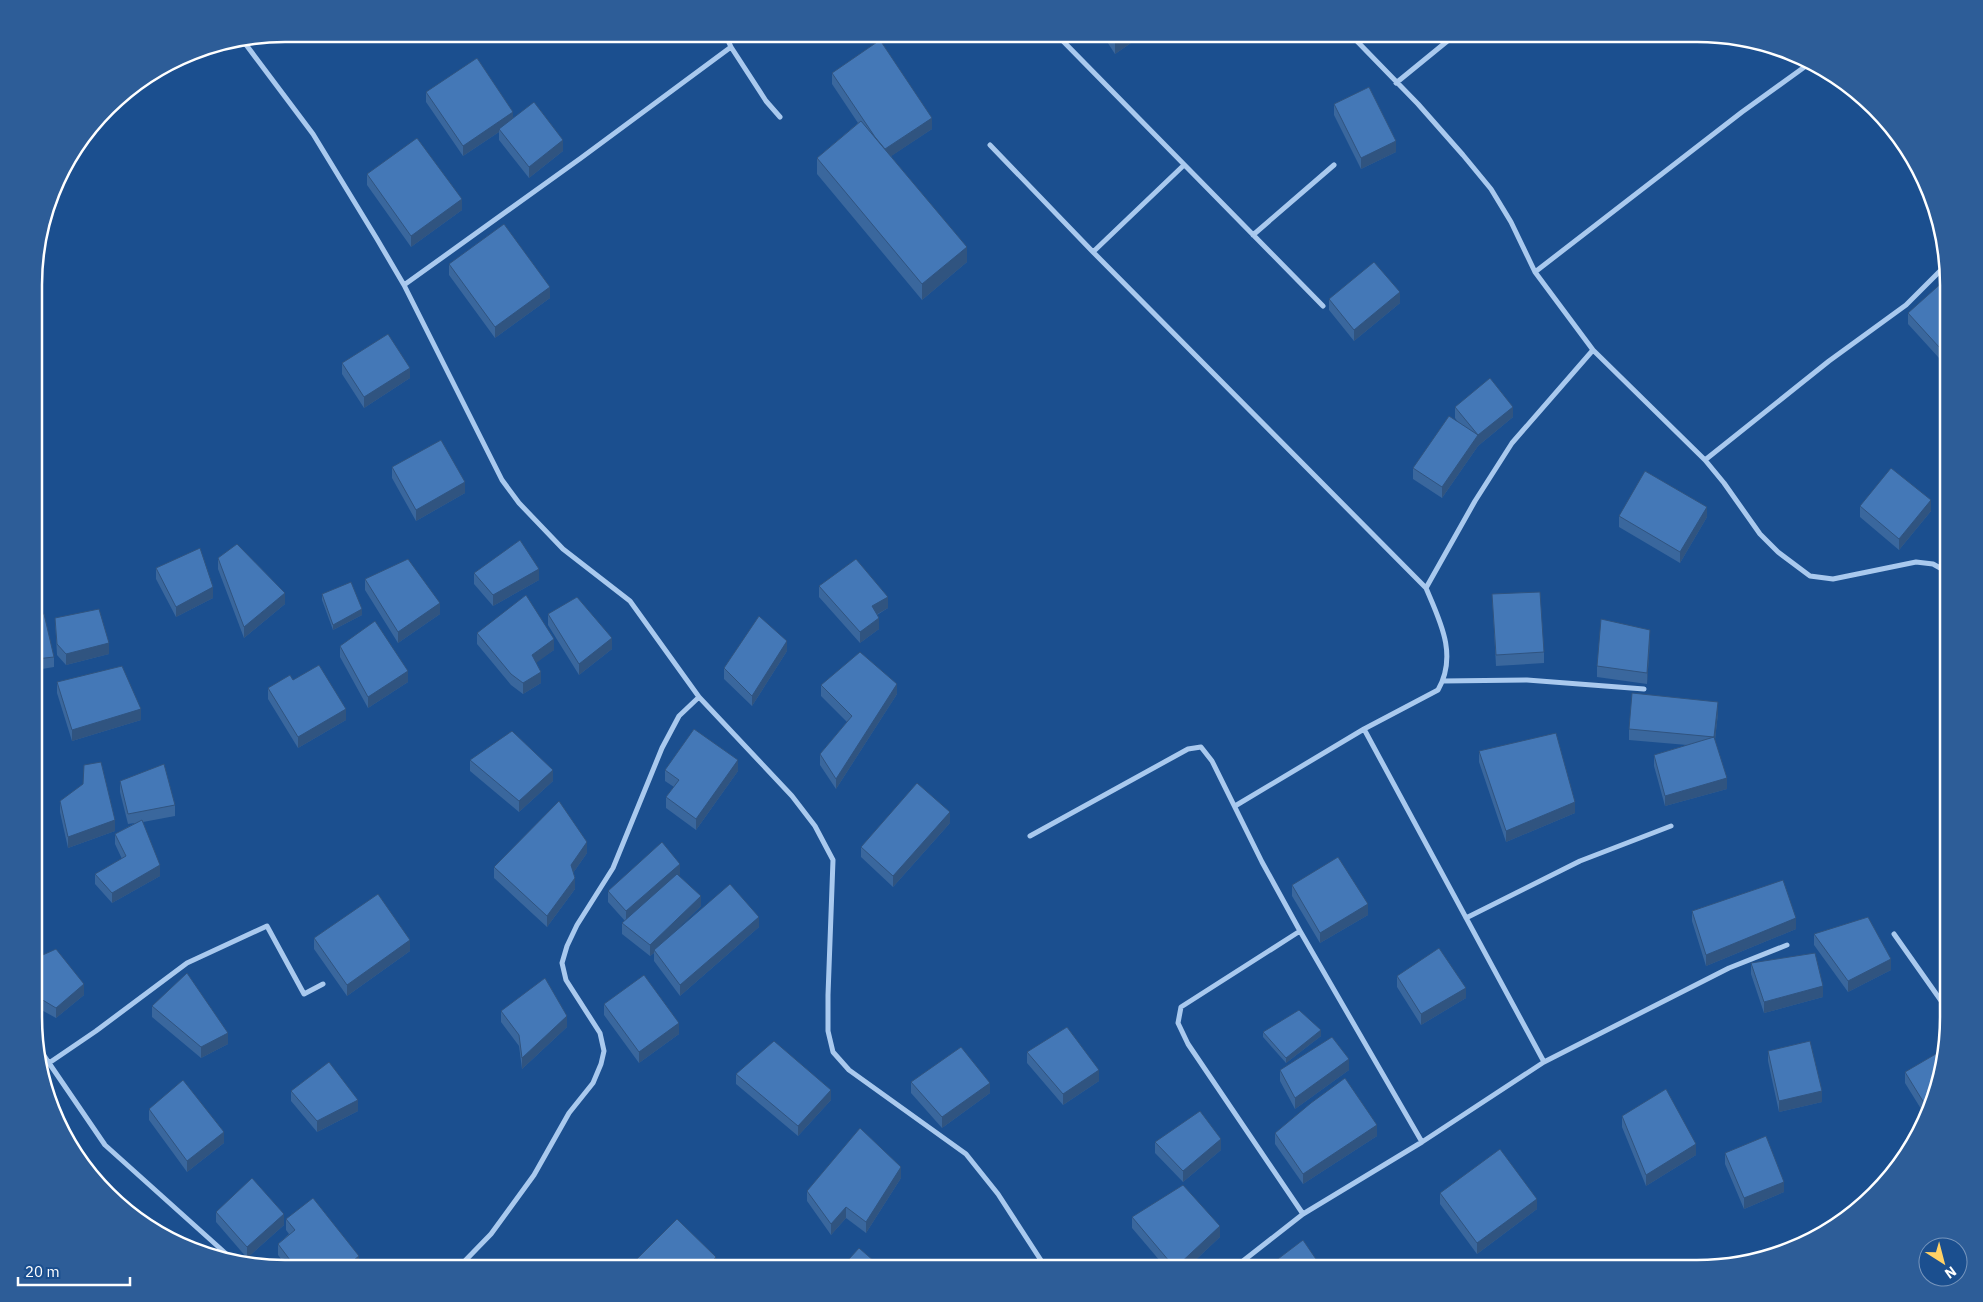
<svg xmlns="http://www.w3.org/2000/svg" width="1983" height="1302" font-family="'IBM Plex Sans',sans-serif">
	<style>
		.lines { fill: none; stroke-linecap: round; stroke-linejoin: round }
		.minor { stroke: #a9c9ee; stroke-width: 5 }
		.wall { fill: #3a679d }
		.shaded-wall { fill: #305480 }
		.building { fill: #4478b7; stroke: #305480 }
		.rim { fill: none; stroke: #fff; stroke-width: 2.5 }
	</style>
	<rect width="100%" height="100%" fill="#1b4f8f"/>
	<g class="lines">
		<path class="minor" d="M 1056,34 L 1323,306
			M 1350,34 L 1418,104 L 1463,155 L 1491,189 L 1511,222 L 1535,272 L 1593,350 L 1705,460 L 1724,483 L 1760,534 L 1778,552 L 1810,576 L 1833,579 L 1916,562 L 1933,564 L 1949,573
			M 244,42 L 313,134 L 377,239 L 404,285 L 502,480 L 519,503 L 563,549 L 630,601 L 699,697 L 792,796 L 815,826 L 833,860 L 828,995 L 828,1031 L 833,1052 L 849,1070 L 966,1154 L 998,1194 L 1046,1268
			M 731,47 L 766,101 L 780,117
			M 1396,83 L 1456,34
			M 990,145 L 1093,252 L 1426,588 C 1440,621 1458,655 1438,690 L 1364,729
			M 1253,235 L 1334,165
			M 1093,252 L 1184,165
			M 1535,272 L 1742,112 L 1810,63
			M 404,285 L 581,158 L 731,47 L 725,34
			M 1705,460 L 1829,361 L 1906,305 L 1942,269
			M 1426,588 L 1475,501 L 1512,443 L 1593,350
			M 1443,681 L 1527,680 L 1644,689
			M 1235,806 L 1364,729 L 1544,1062
			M 1030,836 L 1188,749 L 1201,747 L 1212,761 L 1262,862 L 1300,931 L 1422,1142
			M 1466,918 L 1580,861 L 1671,826
			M 1300,931 L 1181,1007 L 1178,1023 L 1188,1044 L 1303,1214
			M 1894,934 L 1949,1012
			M 36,1044 L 105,1145 L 233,1260
			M 49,1063 L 96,1031 L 187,963 L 267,926 L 304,994 L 323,984
			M 458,1268 L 491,1234 L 534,1175 L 569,1113 L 593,1083 L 601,1064 L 604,1051 L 600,1033 L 566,980 L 562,963 L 567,946 L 577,925 L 613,868 L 662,748 L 679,716 L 699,697
			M 1234,1268 L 1303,1214 L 1422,1142 L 1544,1062 L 1729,968 L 1787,945"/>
	</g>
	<path class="wall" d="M 1102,34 L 1144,34 L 1115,54 Z
		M 832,73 L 932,129 L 891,156 L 967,262 L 922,300 L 817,174 L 817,158 L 858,123 L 832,84 Z
		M 426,92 L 513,118 L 563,151 L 529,178 L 499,140 L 499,132 L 463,156 L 426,102 Z
		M 1334,104 L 1396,152 L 1361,169 L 1334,115 Z
		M 367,174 L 462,210 L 411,247 L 367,185 Z
		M 449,264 L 550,298 L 495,338 L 449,275 Z
		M 1949,282 L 1939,358 L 1908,324 L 1908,313 Z
		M 1329,299 L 1400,303 L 1354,341 L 1329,310 Z
		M 342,363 L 410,378 L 364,408 L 342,374 Z
		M 1455,407 L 1513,417 L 1478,446 L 1442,498 L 1413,479 L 1413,468 L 1458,422 L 1455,418 Z
		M 392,467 L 465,493 L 416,521 L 392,478 Z
		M 1860,506 L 1931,511 L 1899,550 L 1860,517 Z
		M 1619,516 L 1707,517 L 1680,563 L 1619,527 Z
		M 218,558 L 285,604 L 244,638 L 218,569 Z
		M 156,568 L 213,598 L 176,617 L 156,579 Z
		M 474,573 L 539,580 L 493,606 L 474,584 Z
		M 365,579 L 440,614 L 398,643 L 365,590 Z
		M 819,586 L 888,608 L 877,615 L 879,629 L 860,643 L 819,597 Z
		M 322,594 L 362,615 L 333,630 L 322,600 Z
		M 1492,594 L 1544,652 L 1544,663 L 1496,666 Z
		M 36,614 L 54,657 L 54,667 L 36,670 Z
		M 548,614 L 612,649 L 579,675 L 548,625 Z
		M 55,618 L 109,654 L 66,665 L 57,655 Z
		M 477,633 L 554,650 L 536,662 L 541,683 L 523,694 L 511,685 L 477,644 Z
		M 1650,641 L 1647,684 L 1597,677 L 1597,666 Z
		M 340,646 L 408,682 L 368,708 L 340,657 Z
		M 787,651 L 752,706 L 724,679 L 724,668 Z
		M 293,680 L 346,720 L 298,748 L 268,699 L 268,688 Z
		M 57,682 L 141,720 L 72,741 L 57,693 Z
		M 821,685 L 897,694 L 836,789 L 820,765 L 820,754 L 847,722 L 821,696 Z
		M 1718,713 L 1715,740 L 1727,789 L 1665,806 L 1654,766 L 1654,755 L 1687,745 L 1629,740 L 1629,729 Z
		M 1479,751 L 1575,813 L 1506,842 L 1479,762 Z
		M 470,760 L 553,781 L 519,812 L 470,771 Z
		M 665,770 L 738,771 L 696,830 L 666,808 L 666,797 L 674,787 L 665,781 Z
		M 120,781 L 175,805 L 175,816 L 143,822 L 160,876 L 112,903 L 95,884 L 95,874 L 122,859 L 115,844 L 115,834 L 135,823 L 128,824 L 120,792 Z
		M 60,801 L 115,831 L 68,848 L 60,812 Z
		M 950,823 L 893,887 L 861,857 L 861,847 Z
		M 587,853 L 573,873 L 575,889 L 547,927 L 494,878 L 494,867 Z
		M 680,875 L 678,876 L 701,906 L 675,931 L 759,927 L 680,996 L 654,961 L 654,953 L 650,956 L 622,934 L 622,923 L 625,921 L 608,902 L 608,891 Z
		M 1292,885 L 1368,915 L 1320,943 L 1292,896 Z
		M 1692,911 L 1796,929 L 1706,966 L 1692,921 Z
		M 1814,934 L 1891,970 L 1848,992 L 1814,945 Z
		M 314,938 L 410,951 L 347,996 L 314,949 Z
		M 36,958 L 84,995 L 56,1018 L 36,1007 Z
		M 1751,963 L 1823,997 L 1764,1013 L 1751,974 Z
		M 1397,976 L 1466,998 L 1421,1025 L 1397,987 Z
		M 604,1004 L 679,1034 L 639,1063 L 604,1015 Z
		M 152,1006 L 228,1044 L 201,1058 L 152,1017 Z
		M 501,1011 L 567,1027 L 522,1069 L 519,1046 L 501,1022 Z
		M 1263,1032 L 1321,1036 L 1286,1063 L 1263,1037 Z
		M 1768,1051 L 1822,1102 L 1779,1112 L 1768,1061 Z
		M 1027,1052 L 1099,1081 L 1063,1105 L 1027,1063 Z
		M 1280,1070 L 1349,1070 L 1295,1109 L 1280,1081 Z
		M 1905,1072 L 1936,1097 L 1926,1117 L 1905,1083 Z
		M 736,1074 L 831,1100 L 798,1136 L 736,1084 Z
		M 911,1082 L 990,1093 L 942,1128 L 911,1093 Z
		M 291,1091 L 358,1111 L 317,1132 L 291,1101 Z
		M 149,1109 L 224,1143 L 187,1172 L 149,1120 Z
		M 1622,1116 L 1696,1155 L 1646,1186 L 1622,1127 Z
		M 1275,1133 L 1377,1136 L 1303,1184 L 1275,1144 Z
		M 1155,1142 L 1221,1150 L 1183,1182 L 1155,1153 Z
		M 1725,1153 L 1784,1192 L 1744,1209 L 1725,1164 Z
		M 901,1178 L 866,1233 L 846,1218 L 831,1235 L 807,1201 L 807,1191 Z
		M 1440,1193 L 1537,1209 L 1477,1254 L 1440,1204 Z
		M 216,1212 L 284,1225 L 247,1258 L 216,1222 Z
		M 1132,1217 L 1220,1237 L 1187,1268 L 1166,1268 L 1132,1228 Z
		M 286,1219 L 359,1267 L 358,1268 L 288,1268 L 278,1255 L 278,1244 L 289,1234 L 286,1230 Z
		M 636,1260 L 716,1268 L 636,1268 Z"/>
	<path class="shaded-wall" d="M 1128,34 L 1144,34 L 1115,54 L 1115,43 Z
		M 513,112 L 513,123 L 499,129 L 499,132 L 463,156 L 463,146 Z
		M 932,118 L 932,129 L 884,161 L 884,150 Z
		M 563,140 L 563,151 L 529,178 L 529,167 Z
		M 1396,141 L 1396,152 L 1361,169 L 1361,158 Z
		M 462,199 L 462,210 L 411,247 L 411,236 Z
		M 967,247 L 967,262 L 922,300 L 922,284 Z
		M 550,287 L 550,298 L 495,338 L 495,327 Z
		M 1400,292 L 1400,303 L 1354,341 L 1354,330 Z
		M 1949,338 L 1949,349 L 1939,358 L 1939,347 Z
		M 410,368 L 410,378 L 364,408 L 364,397 Z
		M 1513,407 L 1513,417 L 1478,446 L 1478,435 Z
		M 1478,435 L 1478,446 L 1442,498 L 1442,487 Z
		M 465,482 L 465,493 L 416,521 L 416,510 Z
		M 1931,500 L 1931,511 L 1899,550 L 1899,539 Z
		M 1707,507 L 1707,517 L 1680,563 L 1680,552 Z
		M 539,569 L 539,580 L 493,606 L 493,595 Z
		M 213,587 L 213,598 L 176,617 L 176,607 Z
		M 285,593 L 285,604 L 244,638 L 244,627 Z
		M 888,597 L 888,608 L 872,617 L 872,606 Z
		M 440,603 L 440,614 L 398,643 L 398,632 Z
		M 362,609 L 362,615 L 333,630 L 333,625 Z
		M 879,618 L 879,629 L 860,643 L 860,632 Z
		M 1650,630 L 1650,641 L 1647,684 L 1647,673 Z
		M 612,638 L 612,649 L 579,675 L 579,664 Z
		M 554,639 L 554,650 L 532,666 L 532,655 Z
		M 787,641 L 787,651 L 752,706 L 752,696 Z
		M 109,643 L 109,654 L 66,665 L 66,654 Z
		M 408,671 L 408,682 L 368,708 L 368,697 Z
		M 541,672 L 541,683 L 523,694 L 523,683 Z
		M 897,684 L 897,694 L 836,789 L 836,779 Z
		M 1718,702 L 1718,713 L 1714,748 L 1714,737 Z
		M 141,709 L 141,720 L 72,741 L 72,730 Z
		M 346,709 L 346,720 L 298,748 L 298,737 Z
		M 738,760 L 738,771 L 696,830 L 696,819 Z
		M 553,770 L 553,781 L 519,812 L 519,801 Z
		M 1727,778 L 1727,789 L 1665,806 L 1665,796 Z
		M 1575,802 L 1575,813 L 1506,842 L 1506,831 Z
		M 950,812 L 950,823 L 893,887 L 893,876 Z
		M 115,820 L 115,831 L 68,848 L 68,837 Z
		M 587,842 L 587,853 L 571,876 L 571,865 Z
		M 680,864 L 680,875 L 626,922 L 626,911 Z
		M 160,865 L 160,876 L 112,903 L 112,893 Z
		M 575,878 L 575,889 L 547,927 L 547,916 Z
		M 701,896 L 701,906 L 655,952 L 654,950 L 654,953 L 650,956 L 650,945 Z
		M 1368,904 L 1368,915 L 1320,943 L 1320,933 Z
		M 759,917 L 759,927 L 680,996 L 680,985 Z
		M 1796,918 L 1796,929 L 1706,966 L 1706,955 Z
		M 410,940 L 410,951 L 347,996 L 347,985 Z
		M 1891,959 L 1891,970 L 1848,992 L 1848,981 Z
		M 84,984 L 84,995 L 56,1018 L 56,1008 Z
		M 1823,986 L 1823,997 L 1764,1013 L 1764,1002 Z
		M 1466,988 L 1466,998 L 1421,1025 L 1421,1014 Z
		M 567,1016 L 567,1027 L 522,1069 L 522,1058 Z
		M 679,1023 L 679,1034 L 639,1063 L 639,1052 Z
		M 1321,1030 L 1321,1036 L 1286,1063 L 1286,1058 Z
		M 228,1033 L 228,1044 L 201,1058 L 201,1047 Z
		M 1349,1059 L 1349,1070 L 1295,1109 L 1295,1098 Z
		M 1099,1070 L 1099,1081 L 1063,1105 L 1063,1094 Z
		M 990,1083 L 990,1093 L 942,1128 L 942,1117 Z
		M 831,1090 L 831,1100 L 798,1136 L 798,1126 Z
		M 1822,1091 L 1822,1102 L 1779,1112 L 1779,1101 Z
		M 358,1100 L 358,1111 L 317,1132 L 317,1121 Z
		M 1377,1125 L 1377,1136 L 1303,1184 L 1303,1174 Z
		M 224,1132 L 224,1143 L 187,1172 L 187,1161 Z
		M 1221,1139 L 1221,1150 L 1183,1182 L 1183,1171 Z
		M 1696,1144 L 1696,1155 L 1646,1186 L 1646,1175 Z
		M 901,1167 L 901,1178 L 866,1233 L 866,1222 Z
		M 1784,1182 L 1784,1192 L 1744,1209 L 1744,1198 Z
		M 1537,1199 L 1537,1209 L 1477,1254 L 1477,1243 Z
		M 846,1207 L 846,1218 L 831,1235 L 831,1224 Z
		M 284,1214 L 284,1225 L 247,1258 L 247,1247 Z
		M 1220,1226 L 1220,1237 L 1187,1268 L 1175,1268 Z
		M 359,1256 L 359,1267 L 358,1268 L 344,1268 Z
		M 716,1257 L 716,1268 L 706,1268 Z"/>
	<path class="building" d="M 1109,34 L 1128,34 L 1115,43 Z
		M 880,40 L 932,118 L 885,149 L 875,137 L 832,73 Z
		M 477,58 L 513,112 L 463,146 L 426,92 Z
		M 1369,87 L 1396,141 L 1361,158 L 1334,104 Z
		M 534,102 L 563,140 L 529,167 L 499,129 Z
		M 861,121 L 967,247 L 922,284 L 817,158 Z
		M 417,138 L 462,199 L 411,236 L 367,174 Z
		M 504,224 L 550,287 L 495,327 L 449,264 Z
		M 1374,262 L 1400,292 L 1354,330 L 1329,299 Z
		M 1946,279 L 1949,282 L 1949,338 L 1939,347 L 1908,313 Z
		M 388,334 L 410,368 L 364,397 L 342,363 Z
		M 1490,378 L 1513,407 L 1478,435 L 1455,407 Z
		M 1449,416 L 1478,435 L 1442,487 L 1413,468 Z
		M 441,440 L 465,482 L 416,510 L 392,467 Z
		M 1891,468 L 1931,500 L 1899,539 L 1860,506 Z
		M 1645,471 L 1707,507 L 1680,552 L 1619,516 Z
		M 520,540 L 539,569 L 493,595 L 474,573 Z
		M 237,544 L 285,593 L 244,627 L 218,558 Z
		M 200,548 L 213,587 L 176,607 L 156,568 Z
		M 408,559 L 440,603 L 398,632 L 365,579 Z
		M 856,559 L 888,597 L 872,606 L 879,618 L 860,632 L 819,586 Z
		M 351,582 L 362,609 L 333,625 L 322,594 Z
		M 1540,592 L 1544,652 L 1496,655 L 1492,594 Z
		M 526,595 L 554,639 L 532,655 L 541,672 L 523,683 L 511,674 L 477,633 Z
		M 577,597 L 612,638 L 579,664 L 548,614 Z
		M 99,609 L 109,643 L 66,654 L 57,644 L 55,618 Z
		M 36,614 L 44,614 L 54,657 L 36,659 Z
		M 759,616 L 787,641 L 752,696 L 724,668 Z
		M 1601,619 L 1650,630 L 1647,673 L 1597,666 Z
		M 375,621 L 408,671 L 368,697 L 340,646 Z
		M 860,652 L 897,684 L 836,779 L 820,754 L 852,716 L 821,685 Z
		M 319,665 L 346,709 L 298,737 L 268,688 L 290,675 L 293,680 Z
		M 122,666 L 141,709 L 72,730 L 57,682 Z
		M 1632,693 L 1718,702 L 1714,737 L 1629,729 Z
		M 694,729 L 738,760 L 696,819 L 666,797 L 679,780 L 665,770 Z
		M 512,731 L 553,770 L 519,801 L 470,760 Z
		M 1556,733 L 1575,802 L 1506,831 L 1479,751 Z
		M 1714,737 L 1727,778 L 1665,796 L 1654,755 Z
		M 101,762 L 115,820 L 68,837 L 60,801 L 83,784 L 84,765 Z
		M 164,764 L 175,805 L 128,814 L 120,781 Z
		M 917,783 L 950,812 L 893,876 L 861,847 Z
		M 559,801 L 587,842 L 571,865 L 575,878 L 547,916 L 494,867 Z
		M 142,820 L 160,865 L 112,893 L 95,874 L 126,856 L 115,834 Z
		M 662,842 L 680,864 L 626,911 L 608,891 Z
		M 1338,857 L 1368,904 L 1320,933 L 1292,885 Z
		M 677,874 L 701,896 L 650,945 L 622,923 Z
		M 1783,880 L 1796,918 L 1706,955 L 1692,911 Z
		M 730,884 L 759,917 L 680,985 L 654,950 Z
		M 378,894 L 410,940 L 347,985 L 314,938 Z
		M 1868,917 L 1891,959 L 1848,981 L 1814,934 Z
		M 1439,948 L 1466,988 L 1421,1014 L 1397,976 Z
		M 56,949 L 84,984 L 56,1008 L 36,996 L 36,958 Z
		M 1815,953 L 1823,986 L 1764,1002 L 1751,963 Z
		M 187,973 L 228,1033 L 201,1047 L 152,1006 Z
		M 644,975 L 679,1023 L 639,1052 L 604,1004 Z
		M 545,978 L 567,1016 L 522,1058 L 519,1035 L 501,1011 Z
		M 1299,1010 L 1321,1030 L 1286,1058 L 1263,1032 Z
		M 1067,1027 L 1099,1070 L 1063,1094 L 1027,1052 Z
		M 1332,1037 L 1349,1059 L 1295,1098 L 1280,1070 Z
		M 774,1041 L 831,1090 L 798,1126 L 736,1074 Z
		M 1810,1041 L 1822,1091 L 1779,1101 L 1768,1051 Z
		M 961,1047 L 990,1083 L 942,1117 L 911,1082 Z
		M 1946,1048 L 1936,1097 L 1929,1111 L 1905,1072 Z
		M 329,1062 L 358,1100 L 317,1121 L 291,1091 Z
		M 1345,1078 L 1377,1125 L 1303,1174 L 1275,1133 L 1311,1103 Z
		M 183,1080 L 224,1132 L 187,1161 L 149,1109 Z
		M 1666,1089 L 1696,1144 L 1646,1175 L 1622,1116 Z
		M 1200,1111 L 1221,1139 L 1183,1171 L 1155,1142 Z
		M 860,1128 L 901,1167 L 866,1222 L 846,1207 L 831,1224 L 807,1191 Z
		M 1766,1136 L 1784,1182 L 1744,1198 L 1725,1153 Z
		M 1500,1149 L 1537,1199 L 1477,1243 L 1440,1193 Z
		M 252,1178 L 284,1214 L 247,1247 L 216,1212 Z
		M 1183,1185 L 1220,1226 L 1175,1268 L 1132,1217 Z
		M 313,1198 L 359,1256 L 344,1268 L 296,1268 L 278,1244 L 295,1230 L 286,1219 Z
		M 677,1219 L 716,1257 L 706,1268 L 645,1268 L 636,1260 Z
		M 1303,1240 L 1322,1268 L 1266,1268 Z
		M 859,1248 L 882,1268 L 841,1268 Z"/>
	<path d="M0 0H1983V1302H0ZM285 42H1697A243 243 0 0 1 1940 285V1017A243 243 0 0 1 1697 1260H285A243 243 0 0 1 42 1017V285A243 243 0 0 1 285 42Z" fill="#2d5d98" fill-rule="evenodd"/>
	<path class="rim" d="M285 42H1697A243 243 0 0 1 1940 285V1017A243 243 0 0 1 1697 1260H285A243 243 0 0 1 42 1017V285A243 243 0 0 1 285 42Z"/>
	<g transform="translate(1943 1262) rotate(144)"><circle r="24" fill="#1b4f8f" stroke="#7695bc"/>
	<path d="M0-4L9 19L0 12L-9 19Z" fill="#ffd166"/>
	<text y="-8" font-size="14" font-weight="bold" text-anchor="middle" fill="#ffffff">N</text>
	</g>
	<path d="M18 1277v8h112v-8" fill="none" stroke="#ffffff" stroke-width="2.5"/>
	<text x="25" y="1277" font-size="15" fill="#ffffff" stroke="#1b4f8f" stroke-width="4" paint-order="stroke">20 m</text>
</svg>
